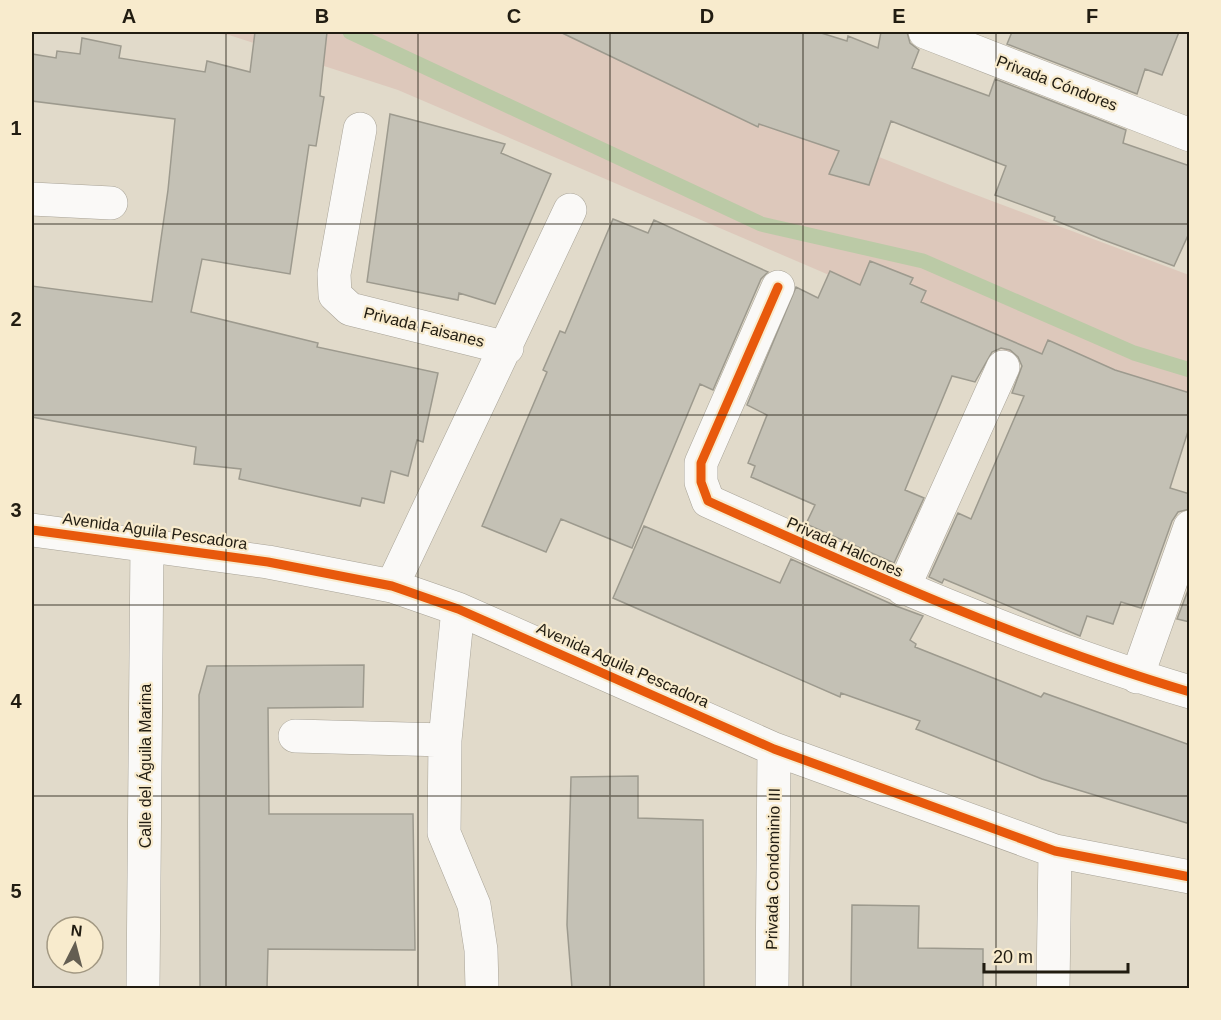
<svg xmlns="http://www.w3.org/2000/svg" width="1221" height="1020" font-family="Helvetica,sans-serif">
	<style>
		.green { fill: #ddc8bb }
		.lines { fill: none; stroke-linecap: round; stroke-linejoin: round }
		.stream { stroke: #bbcaa6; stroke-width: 15 }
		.building { fill: #c4c1b5; stroke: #9d9a8e; stroke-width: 1.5 }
		.minor-casing { stroke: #a8a397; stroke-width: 34 }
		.minor { stroke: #faf9f7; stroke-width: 33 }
		.cycleway-casing { stroke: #f8ebcd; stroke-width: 13 }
		.cycleway { stroke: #e8590c; stroke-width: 9 }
		.grid { fill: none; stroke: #211c11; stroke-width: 1.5; stroke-opacity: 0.55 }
		.labels { text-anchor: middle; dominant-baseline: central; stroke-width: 4.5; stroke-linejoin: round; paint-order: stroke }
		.street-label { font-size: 16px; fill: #211c11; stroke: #f8ebcd }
		.neatline { fill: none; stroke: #211c11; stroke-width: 2 }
		.grid-label { font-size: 20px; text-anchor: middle; font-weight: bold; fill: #211c11 }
	</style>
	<rect width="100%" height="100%" fill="#e1daca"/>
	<path class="green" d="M 200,32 L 563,32 L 955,187 L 1189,275 L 1189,402 L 1090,387 L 398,90 L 229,35 Z"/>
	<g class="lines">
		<path class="stream" d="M 350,32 L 761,224 L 923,261 L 1134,353 L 1190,370"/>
	</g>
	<path class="building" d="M 255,32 L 327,32 L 320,96 L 324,97 L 316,146 L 309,145 L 290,274 L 202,259 L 191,312 L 318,343 L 317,347 L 438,373 L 423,442 L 417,440 L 408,476 L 391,471 L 384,503 L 362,498 L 360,506 L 239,479 L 241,469 L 194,464 L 196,447 L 32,417 L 32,286 L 152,302 L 168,190 L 175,119 L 32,101 L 32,54 L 56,58 L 57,51 L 80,54 L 82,38 L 121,46 L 119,58 L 205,72 L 207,61 L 250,72 Z
		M 560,32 L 818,32 L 847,41 L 848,36 L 878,48 L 881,32 L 907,32 L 910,43 L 919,50 L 912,68 L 989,96 L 995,79 L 1126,130 L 1123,143 L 1190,166 L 1190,231 L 1174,266 L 1101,239 L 1054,220 L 1055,217 L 995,195 L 1006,166 L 891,121 L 869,185 L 829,174 L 839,151 L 759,124 L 758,127 Z
		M 1012,32 L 1179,32 L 1162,75 L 1145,69 L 1137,94 L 1007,44 Z
		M 390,114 L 505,144 L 501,153 L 551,174 L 495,304 L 459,293 L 458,300 L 367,282 Z
		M 613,219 L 648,233 L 654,220 L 768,272 L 761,279 L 713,390 L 700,384 L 632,548 L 561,519 L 546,552 L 482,526 L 547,372 L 543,370 L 560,331 L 565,333 Z
		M 870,261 L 913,278 L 910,284 L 926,291 L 921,302 L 1042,354 L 1048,340 L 1115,370 L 1190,393 L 1190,425 L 1170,488 L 1190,494 L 1190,509 L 1178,512 L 1172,521 L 1141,608 L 1121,602 L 1113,624 L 1087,616 L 1080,636 L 944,579 L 942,583 L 929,577 L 958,513 L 971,519 L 1024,396 L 1012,393 L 1022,366 L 1018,357 L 1010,350 L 1001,348 L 992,352 L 975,382 L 952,376 L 905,490 L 924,498 L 894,563 L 806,524 L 815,505 L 751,477 L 755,466 L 748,463 L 767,415 L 747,405 L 796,287 L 818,298 L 830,271 L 860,285 Z
		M 644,526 L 780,583 L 791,559 L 896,606 L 923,616 L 910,640 L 916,644 L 915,647 L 1041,697 L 1044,693 L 1190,745 L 1190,824 L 1042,779 L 916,729 L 920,721 L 841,693 L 840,697 L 613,598 Z
		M 1190,585 L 1190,622 L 1177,619 Z
		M 364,665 L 363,707 L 268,708 L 269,814 L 413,814 L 415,950 L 268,949 L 267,988 L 200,988 L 199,695 L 207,666 Z
		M 638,776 L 638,818 L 703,820 L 704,988 L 572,988 L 567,925 L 571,777 Z
		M 852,905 L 919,906 L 918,948 L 983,949 L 983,988 L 851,988 Z"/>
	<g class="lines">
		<defs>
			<path id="minor" d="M 925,32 L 1190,135
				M 360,129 L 334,274 L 335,295 L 350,309 L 507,348
				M 32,199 L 111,203
				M 778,287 L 701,463 L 701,482 L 708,501 C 865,572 1024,643 1190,692
				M 32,530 L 268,562 L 392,586 L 458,609 L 774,749 L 1055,851 L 1190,877
				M 392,586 L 570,210
				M 903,589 L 1003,367
				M 458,609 L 445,740 L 444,833 L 474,905 L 481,950 L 482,988
				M 1137,677 L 1190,527
				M 295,736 L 445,740
				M 143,988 L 147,544
				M 772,988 L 774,749
				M 1053,988 L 1055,851"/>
		</defs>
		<use href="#minor" class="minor-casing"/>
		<use href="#minor" class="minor"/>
		<defs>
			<path id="cycleway" d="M 778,287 L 701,463 L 701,482 L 708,501 C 865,572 1024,643 1190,692
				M 32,530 L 268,562 L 392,586 L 458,609 L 774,749 L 1055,851 L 1190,877"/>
		</defs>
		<use href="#cycleway" class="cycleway-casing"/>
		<use href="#cycleway" class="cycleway"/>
	</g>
	<path class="grid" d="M 226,32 L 226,988M 418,32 L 418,988M 610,32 L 610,988M 803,32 L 803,988M 996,32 L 996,988M 32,224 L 1190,224M 32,415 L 1190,415M 32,605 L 1190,605M 32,796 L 1190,796"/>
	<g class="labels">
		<g class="street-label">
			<text transform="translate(1057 83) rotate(21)">Privada Cóndores</text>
			<text transform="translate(424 327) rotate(14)">Privada Faisanes</text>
			<text transform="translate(155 531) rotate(8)">Avenida Aguila Pescadora</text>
			<text transform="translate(845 547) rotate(24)">Privada Halcones</text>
			<text transform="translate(623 665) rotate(24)">Avenida Aguila Pescadora</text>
			<text transform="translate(145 766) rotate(-90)">Calle del Águila Marina</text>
			<text transform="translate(773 869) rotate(-89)">Privada Condominio III</text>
		</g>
	</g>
	<rect width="1221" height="1020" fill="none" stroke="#f8ebcd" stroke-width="66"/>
	<g transform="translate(75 945) rotate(6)"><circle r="28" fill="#f8ebcd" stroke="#a29882" stroke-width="1.5"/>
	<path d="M0-4.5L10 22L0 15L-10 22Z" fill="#645e52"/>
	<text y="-9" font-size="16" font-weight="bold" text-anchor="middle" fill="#211c11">N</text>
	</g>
	<path d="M984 963v9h144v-9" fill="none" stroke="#211c11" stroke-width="3"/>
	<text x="993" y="963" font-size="18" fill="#211c11" stroke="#f8ebcd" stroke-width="4.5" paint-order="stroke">20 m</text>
	<rect x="33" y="33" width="1155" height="954" class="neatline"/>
	<g class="grid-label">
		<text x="129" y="23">A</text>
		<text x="322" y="23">B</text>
		<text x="514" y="23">C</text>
		<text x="707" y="23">D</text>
		<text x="899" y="23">E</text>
		<text x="1092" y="23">F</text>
		<text x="16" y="135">1</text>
		<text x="16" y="326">2</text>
		<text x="16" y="517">3</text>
		<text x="16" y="708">4</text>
		<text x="16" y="898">5</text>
	</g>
</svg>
